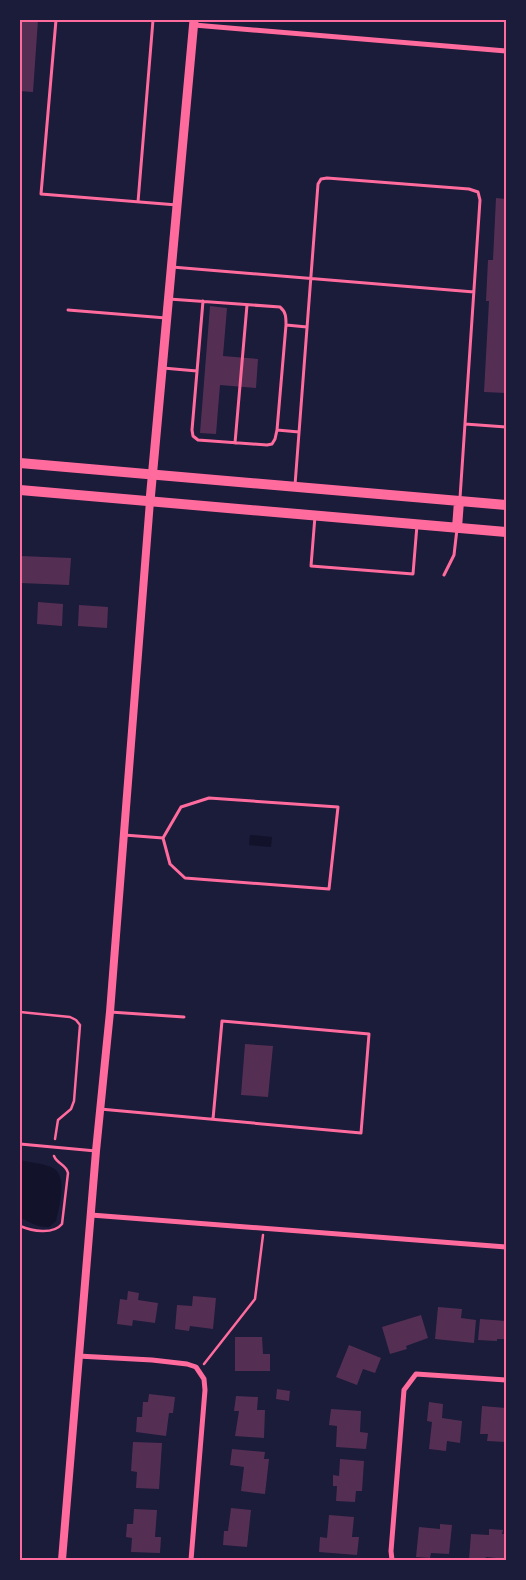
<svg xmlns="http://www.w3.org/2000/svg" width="526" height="1580" font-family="Montserrat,sans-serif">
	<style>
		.water { fill: #12122b }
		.building { fill: #542f53 }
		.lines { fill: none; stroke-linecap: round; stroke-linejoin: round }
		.path { stroke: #ff6b9d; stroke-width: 2.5 }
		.service { stroke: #ff6b9d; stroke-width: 3 }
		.minor { stroke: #ff6b9d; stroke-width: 5 }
		.tertiary { stroke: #ff6b9d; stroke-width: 8 }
		.secondary { stroke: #ff6b9d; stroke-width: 9 }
		.primary { stroke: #ff6b9d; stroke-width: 10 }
		.neatline { fill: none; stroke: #ff6b9d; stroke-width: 2 }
	</style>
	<rect width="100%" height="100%" fill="#1b1b3a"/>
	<path class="water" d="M 250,835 L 272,837 L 271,847 L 249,845 Z
		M 20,1160 C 30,1163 42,1163 51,1167 C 69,1174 59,1207 56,1221 L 49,1227 C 37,1227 30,1223 20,1217 Z"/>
	<path class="building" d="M 20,20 L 38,20 L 33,92 L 20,91 Z
		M 496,198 L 506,199 L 506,393 L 484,392 L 489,301 L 486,301 L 488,260 L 493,260 Z
		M 210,306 L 227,308 L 223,356 L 258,359 L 256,388 L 220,385 L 216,434 L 200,433 Z
		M 20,556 L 71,558 L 69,585 L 20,583 Z
		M 38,602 L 63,604 L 62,626 L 37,624 Z
		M 79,605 L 108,607 L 107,628 L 78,626 Z
		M 245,1044 L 273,1046 L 268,1097 L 241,1095 Z
		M 128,1291 L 139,1293 L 138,1300 L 158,1303 L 155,1323 L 133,1320 L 132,1326 L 117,1324 L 120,1299 L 127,1300 Z
		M 193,1296 L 216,1298 L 213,1329 L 190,1326 L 189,1331 L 175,1329 L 177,1305 L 192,1306 Z
		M 438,1307 L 462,1309 L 461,1318 L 476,1320 L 474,1343 L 435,1339 Z
		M 421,1315 L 428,1338 L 406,1346 L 407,1349 L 390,1354 L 382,1327 Z
		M 480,1319 L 506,1321 L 506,1346 L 504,1345 L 504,1339 L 497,1339 L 497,1341 L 478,1340 Z
		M 235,1337 L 262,1337 L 263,1354 L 270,1354 L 270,1371 L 235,1371 Z
		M 349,1345 L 381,1358 L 375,1373 L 363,1369 L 357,1385 L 336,1377 Z
		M 277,1389 L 290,1391 L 289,1401 L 276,1399 Z
		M 149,1394 L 175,1397 L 173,1413 L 169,1413 L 166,1436 L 136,1432 L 137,1417 L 142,1417 L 143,1402 L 148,1402 Z
		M 236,1396 L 258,1397 L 257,1410 L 265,1410 L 264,1438 L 235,1436 L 239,1411 L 234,1411 Z
		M 429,1402 L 443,1404 L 442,1418 L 462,1421 L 460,1443 L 447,1441 L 446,1451 L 429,1449 L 432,1422 L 427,1421 Z
		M 482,1406 L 506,1408 L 506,1442 L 487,1441 L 488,1434 L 480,1434 Z
		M 331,1409 L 361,1411 L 360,1432 L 368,1433 L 366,1449 L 336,1447 L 337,1426 L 329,1425 Z
		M 133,1442 L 162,1443 L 159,1489 L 136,1488 L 137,1472 L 131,1471 Z
		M 232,1449 L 265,1452 L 264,1459 L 269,1459 L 265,1494 L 241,1491 L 244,1467 L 230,1465 Z
		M 340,1459 L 364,1461 L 362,1491 L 356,1491 L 355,1502 L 336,1501 L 337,1486 L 333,1486 L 333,1475 L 339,1476 Z
		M 231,1508 L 251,1510 L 247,1547 L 223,1545 L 224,1531 L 228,1531 Z
		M 134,1509 L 157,1510 L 155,1537 L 161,1537 L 160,1553 L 131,1552 L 132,1538 L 126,1537 L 127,1524 L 133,1524 Z
		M 329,1515 L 354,1517 L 352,1537 L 359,1537 L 357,1555 L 319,1552 L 320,1537 L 327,1538 Z
		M 440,1524 L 452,1525 L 449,1554 L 431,1553 L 430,1558 L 416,1557 L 419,1527 L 440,1529 Z
		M 489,1529 L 503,1530 L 502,1534 L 506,1534 L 506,1559 L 486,1557 L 485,1560 L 469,1560 L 471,1534 L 489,1535 Z"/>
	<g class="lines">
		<path class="path" d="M 20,1012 L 70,1017 L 76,1020 L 80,1025 L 74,1101 L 71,1109 L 58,1120 L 55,1139
			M 20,1226 C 32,1231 53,1235 62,1224 L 68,1173 C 66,1164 57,1164 54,1156
			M 204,1364 L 255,1299 L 263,1235"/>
		<path class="service" d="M 56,20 L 41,194 L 177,205
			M 138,202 L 153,20
			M 172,267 L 474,292
			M 169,299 L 280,307 C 286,312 286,317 286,325 L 277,430 L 275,439 L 272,444 L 267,445 L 198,440 L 193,436 L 192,430 L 203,301
			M 68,310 L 166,318
			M 286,325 L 307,327
			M 163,368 L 197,371
			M 465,424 L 506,427
			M 277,430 L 299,432
			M 235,443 L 247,305
			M 295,485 L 318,184 L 321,179 L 327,178 L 469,189 L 478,192 L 480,200 L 460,498
			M 315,516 L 311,566 L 413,574 L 417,525
			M 444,575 L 454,555 L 457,529
			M 124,835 L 163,838 L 181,807 L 209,798 L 338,807 L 329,889 L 185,878 L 170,864 L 163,838
			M 110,1012 L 184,1017
			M 100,1109 L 361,1133 L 369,1034 L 222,1021 L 213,1119
			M 20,1144 L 96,1151"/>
		<path class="minor" d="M 194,25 L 506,51
			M 91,1215 L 506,1247
			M 78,1356 L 152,1360 L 187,1364 L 196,1367 L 204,1379 L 205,1390 L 191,1560
			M 392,1560 L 391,1551 L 404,1390 L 416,1374 L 506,1380"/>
		<path class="tertiary" d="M 62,1560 L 96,1151 L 110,1012 L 150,501"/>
		<path class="secondary" d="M 150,501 L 194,20"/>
		<path class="primary" d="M 20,463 L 506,505
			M 20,490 L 506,532
			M 457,528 L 459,501"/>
	</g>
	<rect width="526" height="1580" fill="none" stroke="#1b1b3a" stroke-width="42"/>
	<rect x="21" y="21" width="484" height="1538" class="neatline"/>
</svg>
